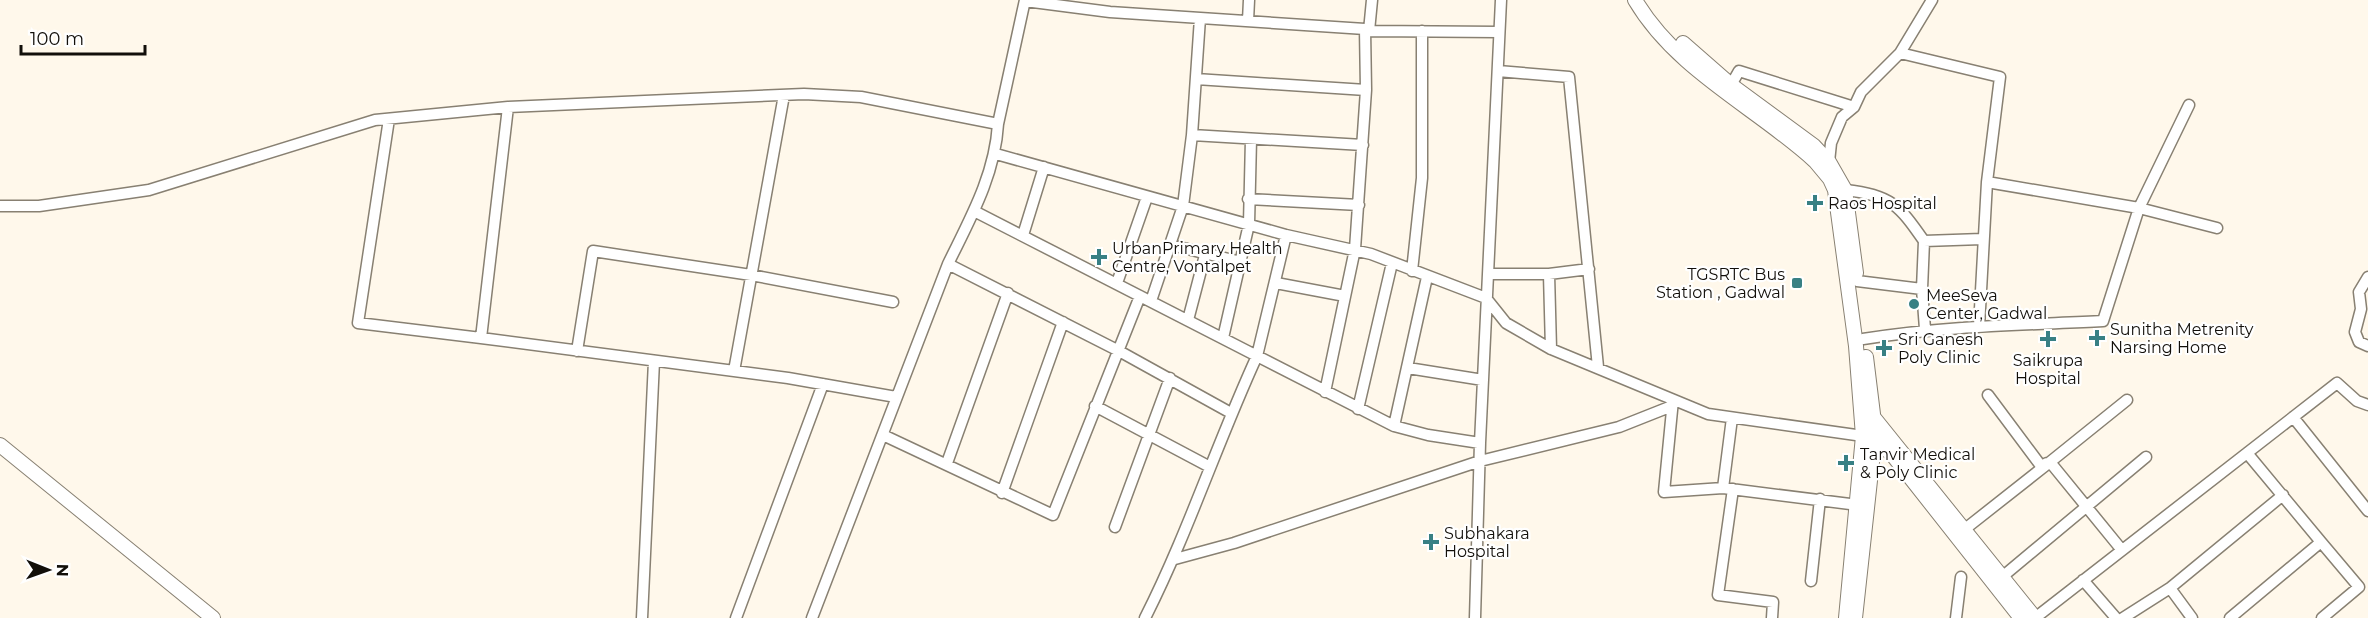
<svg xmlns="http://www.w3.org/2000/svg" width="2368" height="618" font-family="Montserrat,sans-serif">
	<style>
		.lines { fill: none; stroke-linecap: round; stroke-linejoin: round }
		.street-casing { stroke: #888072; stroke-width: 13 }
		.secondary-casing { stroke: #888072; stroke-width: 16 }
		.street { stroke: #fff; stroke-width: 10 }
		.secondary { stroke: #fff; stroke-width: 14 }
		.poi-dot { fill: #388084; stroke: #fff; stroke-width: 2 }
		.labels { text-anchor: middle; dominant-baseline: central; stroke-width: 4.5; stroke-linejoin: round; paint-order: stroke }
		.poi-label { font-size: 16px; fill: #120f0a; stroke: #fff; text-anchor: start }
	</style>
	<rect width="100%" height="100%" fill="#fff8eb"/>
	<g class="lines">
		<defs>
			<path id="street" d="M 1025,1 L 1110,12 L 1365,29 L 1369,31 L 1499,32
				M 1200,18 L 1192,135 L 1363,145
				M 1248,21 L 1249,0
				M 1369,31 L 1372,0
				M 1900,53 L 2000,77 L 1987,182
				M 1498,71 L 1569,77 L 1598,367
				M 1196,79 L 1366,90
				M 1731,85 L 1739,71 L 1854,107
				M 2189,105 L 2139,208 L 2217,228
				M 508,107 L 481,338 L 788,378 L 896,397
				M 389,119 L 358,323 L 481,338
				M 998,124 L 1025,0
				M 996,154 L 1286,235 L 1371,254 L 1486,298 L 1506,323 L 1551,349 L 1708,414 L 1863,436
				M 1829,162 L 1831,143 L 1842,117 L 1854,107 L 1861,92 L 1900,53 L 1932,0
				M 1845,190 C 1891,195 1899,205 1924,241
				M 1248,199 L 1359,205
				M 0,206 L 39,206 L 149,190 L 375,120 L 508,107 L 804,94 L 861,97 L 998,124 C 995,175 970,219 948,264 L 812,618
				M 974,211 L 1257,356 C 1217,443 1188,533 1145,618
				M 1023,235 L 1044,167
				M 1286,235 L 1257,356 L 1394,426 L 1428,435 L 1480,443 L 1501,0
				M 1171,245 L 1241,262
				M 948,264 L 1119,351 L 1231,413
				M 1412,271 L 1422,178 L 1422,31
				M 1488,274 L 1549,274 L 1589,269
				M 1549,274 L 1551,349
				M 2368,277 L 2359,292 L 2361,309 L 2355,332 L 2359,342 L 2368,346
				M 1857,281 L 1922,289
				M 1117,283 L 1147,197
				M 1276,283 L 1345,296
				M 1151,301 L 1183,206 L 1192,135
				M 1188,320 L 1205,255
				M 1925,329 L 1922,289 L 1924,241 L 1982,239
				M 1223,338 L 1249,224 L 1251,139
				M 1863,339 C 1943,326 2023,325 2103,321 L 2139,208 L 1987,182 L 1979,327
				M 577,351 L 593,251 L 751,275 L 893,302
				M 1408,368 L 1483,380
				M 734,371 L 784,95
				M 1325,392 L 1355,249 L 1366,90 L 1365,29
				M 1988,395 L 2041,466 L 2047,463
				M 1673,400 L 1664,492 L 1723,488 L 1858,505
				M 1095,406 L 1210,467
				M 1358,409 L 1392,263
				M 2293,417 L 2368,511
				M 1394,426 L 1427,277
				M 883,435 L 1053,515 L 1140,296
				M 947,463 L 1008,293
				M 1723,488 L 1732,418
				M 1733,489 L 1718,595 L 1773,602 L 1772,618
				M 1002,493 L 1063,322
				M 1115,527 L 1170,378
				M 1965,529 L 2050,462
				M 2321,542 L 2359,587 L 2322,618
				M 2121,549 L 2050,462 L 2127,400
				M 1175,559 L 1234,543 L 1480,461 L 1619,427 L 1672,406
				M 2002,577 L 2146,457
				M 2083,580 L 2116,618
				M 1811,581 L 1820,499
				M 642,618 L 654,361
				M 736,618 L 823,384
				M 1475,618 L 1480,443
				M 1956,618 L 1961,577
				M 2035,618 L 2337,383 L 2357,401 L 2368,405
				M 2123,618 L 2170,588
				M 2192,618 L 2170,588 L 2283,495
				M 2230,618 L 2321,542 L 2247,453"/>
			<path id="secondary" d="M 1635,0 C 1677,71 1756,107 1815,161 L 1830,179 L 1835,190 L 1856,346 L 1863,436 L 1846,618
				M 1683,43 L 1731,85 L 1814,146 L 1829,162 L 1845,190 L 1856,273
				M 1870,413 L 2035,618
				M 1869,437 L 1891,453 L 2021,618
				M 0,445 L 213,618
				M 1855,618 L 1873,453 L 1873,414 L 1866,357"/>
		</defs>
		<use href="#street" class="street-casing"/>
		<use href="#secondary" class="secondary-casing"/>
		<use href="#street" class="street"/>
		<use href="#secondary" class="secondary"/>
	</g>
	<g class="poi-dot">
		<path d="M1812 194h6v6h6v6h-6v6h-6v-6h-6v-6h6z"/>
		<path d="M1096 248h6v6h6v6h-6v6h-6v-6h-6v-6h6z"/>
		<rect x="1791" y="277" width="12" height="12" rx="3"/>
		<circle cx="1914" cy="304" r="6"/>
		<path d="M2094 329h6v6h6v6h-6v6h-6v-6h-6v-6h6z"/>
		<path d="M2045 330h6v6h6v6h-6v6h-6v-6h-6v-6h6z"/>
		<path d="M1881 339h6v6h6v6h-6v6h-6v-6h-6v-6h6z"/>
		<path d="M1843 454h6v6h6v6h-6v6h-6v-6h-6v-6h6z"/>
		<path d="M1428 533h6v6h6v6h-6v6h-6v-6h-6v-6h6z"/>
	</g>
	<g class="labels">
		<g class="poi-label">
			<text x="1828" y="203">Raos Hospital</text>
			<text x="1112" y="248">UrbanPrimary Health<tspan x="1112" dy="18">Centre, Vontalpet</tspan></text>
			<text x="1785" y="274" text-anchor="end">TGSRTC Bus<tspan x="1785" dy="18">Station , Gadwal</tspan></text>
			<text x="1926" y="295">MeeSeva<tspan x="1926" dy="18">Center, Gadwal</tspan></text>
			<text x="2110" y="329">Sunitha Metrenity<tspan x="2110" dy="18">Narsing Home</tspan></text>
			<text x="1898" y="339">Sri Ganesh<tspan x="1898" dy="18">Poly Clinic</tspan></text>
			<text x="2048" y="360" text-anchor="middle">Saikrupa<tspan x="2048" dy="18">Hospital</tspan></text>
			<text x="1860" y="454">Tanvir Medical<tspan x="1860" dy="18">&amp; Poly Clinic</tspan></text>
			<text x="1444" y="533">Subhakara<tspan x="1444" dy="18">Hospital</tspan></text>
		</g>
	</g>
	<g transform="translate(48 570) rotate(91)" stroke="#ffffff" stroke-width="4.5" paint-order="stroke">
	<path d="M0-4.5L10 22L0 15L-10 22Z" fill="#120f0a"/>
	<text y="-9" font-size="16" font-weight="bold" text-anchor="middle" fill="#120f0a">N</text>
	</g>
	<path d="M21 45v9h124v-9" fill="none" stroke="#120f0a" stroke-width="3"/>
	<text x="30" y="45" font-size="18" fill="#120f0a" stroke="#ffffff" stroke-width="4.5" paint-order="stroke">100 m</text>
</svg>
